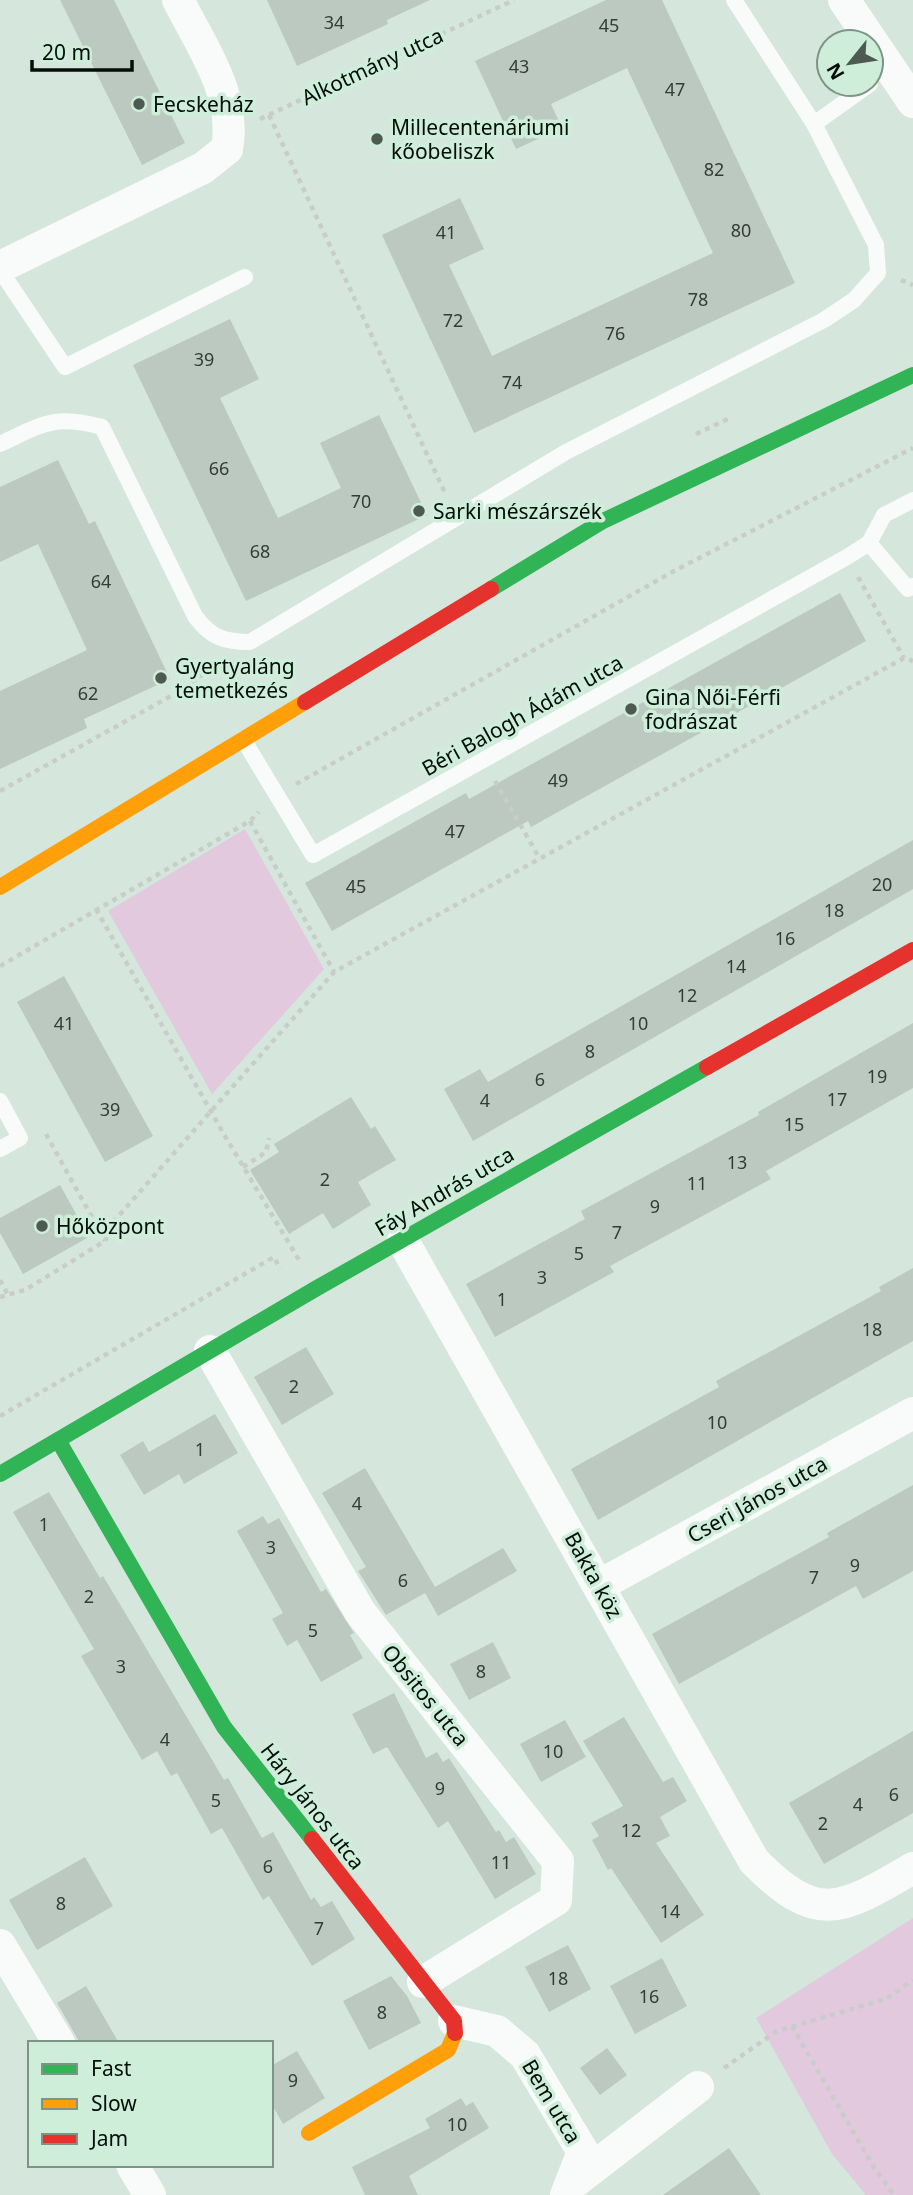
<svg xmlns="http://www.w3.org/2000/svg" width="913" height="2195" font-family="'Noto Sans',sans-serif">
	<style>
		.green { fill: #e3c9dd }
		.building { fill: #bbc9c0 }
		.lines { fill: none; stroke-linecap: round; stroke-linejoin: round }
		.path { stroke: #c8cdca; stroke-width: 4.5; stroke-dasharray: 5 5; stroke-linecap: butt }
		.lane { stroke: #f9fbfa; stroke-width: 16 }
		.street { stroke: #f9fbfa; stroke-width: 32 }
		.fast { stroke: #30b455; stroke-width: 16 }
		.slow { stroke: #ff9f0a; stroke-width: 16 }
		.jam { stroke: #e5322d; stroke-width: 16 }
		.poi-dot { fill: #4d5a52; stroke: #ceeeda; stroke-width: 2.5 }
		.labels { text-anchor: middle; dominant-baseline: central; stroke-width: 7; stroke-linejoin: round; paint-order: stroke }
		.number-label { font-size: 18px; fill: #323d36 }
		.street-label { font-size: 21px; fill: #040e08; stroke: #ceeeda }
		.poi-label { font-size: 21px; fill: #040e08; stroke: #ceeeda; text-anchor: start }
	</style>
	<rect width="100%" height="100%" fill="#d5e7dc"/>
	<path class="green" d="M 245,829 L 324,969 L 212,1094 L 108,911 Z
		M 913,1918 L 913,2195 L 866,2195 L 832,2154 L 756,2018 Z"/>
	<path class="building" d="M 60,0 L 114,0 L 185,143 L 142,165 Z
		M 267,0 L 430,0 L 387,20 L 388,24 L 297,66 Z
		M 606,0 L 662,0 L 795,283 L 474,433 L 382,235 L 460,198 L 484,249 L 449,265 L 492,356 L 713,253 L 627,68 L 551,104 L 562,128 L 516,149 L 475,61 Z
		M 230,319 L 259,379 L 220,398 L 278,518 L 341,488 L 320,443 L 379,415 L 427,515 L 246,601 L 133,365 Z
		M 58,460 L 89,524 L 95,521 L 170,679 L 84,719 L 87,728 L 0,769 L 0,691 L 87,650 L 38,544 L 0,562 L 0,487 Z
		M 840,593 L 866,641 L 531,827 L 528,821 L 332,931 L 305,883 L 466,793 L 469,799 Z
		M 913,840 L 913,889 L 473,1141 L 444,1089 L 480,1069 L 488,1082 Z
		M 64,976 L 153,1136 L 105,1162 L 17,1002 Z
		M 913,1023 L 913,1088 L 766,1171 L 771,1179 L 610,1266 L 614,1272 L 495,1337 L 466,1284 L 585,1219 L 581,1211 L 759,1115 L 758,1112 Z
		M 351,1097 L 371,1129 L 375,1126 L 396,1160 L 358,1182 L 371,1205 L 333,1229 L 323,1213 L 289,1234 L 250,1170 L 279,1152 L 274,1144 Z
		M 60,1185 L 89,1237 L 23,1274 L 0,1233 L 0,1218 Z
		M 913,1268 L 913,1341 L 598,1520 L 571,1469 L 719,1387 L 716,1381 L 881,1291 L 879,1287 Z
		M 306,1347 L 334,1394 L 282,1425 L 254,1377 Z
		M 215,1414 L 238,1453 L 184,1484 L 179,1474 L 144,1495 L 120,1455 L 143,1441 L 149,1452 Z
		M 365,1468 L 435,1587 L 503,1548 L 517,1571 L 438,1616 L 425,1593 L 386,1615 L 358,1571 L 366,1567 L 322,1493 Z
		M 913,1485 L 913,1571 L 863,1599 L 856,1586 L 679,1684 L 652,1634 L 829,1537 L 827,1533 Z
		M 49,1492 L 100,1578 L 103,1576 L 133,1626 L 224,1780 L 228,1778 L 262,1838 L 273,1832 L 311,1900 L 314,1897 L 321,1907 L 332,1901 L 355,1939 L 312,1966 L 269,1896 L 263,1900 L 222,1828 L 211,1834 L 177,1773 L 171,1776 L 157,1751 L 142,1760 L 81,1656 L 94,1649 L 13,1512 Z
		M 263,1516 L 268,1524 L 279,1518 L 321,1592 L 326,1589 L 354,1633 L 350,1635 L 363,1658 L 321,1682 L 297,1640 L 287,1646 L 272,1619 L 283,1613 L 237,1531 Z
		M 493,1642 L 511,1678 L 469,1700 L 450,1664 Z
		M 394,1693 L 426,1758 L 437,1752 L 443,1762 L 449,1758 L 496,1832 L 499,1830 L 506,1842 L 514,1837 L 536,1874 L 495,1899 L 448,1821 L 438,1828 L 387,1747 L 373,1754 L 352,1714 Z
		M 624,1717 L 663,1782 L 673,1777 L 687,1801 L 660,1817 L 670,1836 L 656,1843 L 704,1915 L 661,1943 L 611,1868 L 608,1870 L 592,1840 L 599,1836 L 591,1823 L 623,1806 L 583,1741 Z
		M 565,1720 L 586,1757 L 541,1782 L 520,1744 Z
		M 913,1731 L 913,1813 L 824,1864 L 789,1803 Z
		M 85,1857 L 113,1906 L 37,1950 L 9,1900 Z
		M 568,1945 L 591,1989 L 549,2012 L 525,1967 Z
		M 662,1958 L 687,2006 L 635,2034 L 610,1986 Z
		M 391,1976 L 407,1996 L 421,2023 L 369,2050 L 343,2001 Z
		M 86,1986 L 119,2043 L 80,2043 L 57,2003 Z
		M 607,2048 L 627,2075 L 600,2095 L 580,2068 Z
		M 297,2051 L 325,2098 L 283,2124 L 271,2103 L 271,2066 Z
		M 461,2098 L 466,2106 L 473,2102 L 489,2128 L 409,2176 L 418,2195 L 365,2195 L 352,2167 L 430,2128 L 425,2119 Z
		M 729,2148 L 761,2195 L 663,2195 Z"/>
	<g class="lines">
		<path class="path" d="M 269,115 L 446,495
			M 260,119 L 514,0
			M 901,280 L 913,285
			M 696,434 L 732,417
			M 858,577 L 904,658
			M 251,667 L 275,674
			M 495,781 L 540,859
			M 296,784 L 674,571 L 913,448
			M 0,791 L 189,686 L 215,663
			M 250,821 L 334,972
			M 96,909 L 222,1131 L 299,1260
			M 0,966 L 250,821 L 259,812
			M 46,1134 L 105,1241
			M 243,1167 L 266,1152 L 269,1138
			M 0,1280 L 8,1295
			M 0,1297 L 25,1290 L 105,1241 L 115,1220 L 334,972 L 904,658 L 913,661
			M 0,1416 L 274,1257 L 280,1269
			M 792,2026 L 873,2166 L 894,2195
			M 724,2068 L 777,2031 L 886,1999 L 913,1980"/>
		<path class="lane" d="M 814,124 L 870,84
			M 0,270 L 65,367 L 245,277
			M 0,444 C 43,424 54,414 102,427 L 195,616 C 210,637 224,642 250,642 L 566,452 L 824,320 L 854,300 L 878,273 L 876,245 L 814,124 L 734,0
			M 869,543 L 908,589 L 913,586
			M 243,739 L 313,855 L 847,557 L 869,543 L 884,515 L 913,500
			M 0,1101 L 20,1138 L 0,1149"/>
		<path class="street" d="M 844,0 L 913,102
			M 0,267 L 203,168 L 227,149 C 237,95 202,47 178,0
			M 403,1241 L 754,1861 C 818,1926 841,1910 913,1868
			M 210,1351 L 360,1612 L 558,1861 L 556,1900 L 423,1982
			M 600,1585 L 913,1413
			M 0,1945 L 59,2043
			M 454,2021 L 497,2031 L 525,2055 L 583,2152 L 566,2195
			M 132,2165 L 150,2195
			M 572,2184 L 698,2087"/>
		<path class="fast" d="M 491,589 L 603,521 L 913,375
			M 58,1440 L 224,1727 L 312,1839
			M 0,1474 L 317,1288 L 707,1067"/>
		<path class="slow" d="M 0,887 L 305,702
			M 309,2133 L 448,2050 L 455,2033"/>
		<path class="jam" d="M 305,702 L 491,589
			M 707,1067 L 913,950
			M 312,1839 L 454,2021 L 455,2033"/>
	</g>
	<g class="poi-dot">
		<circle cx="139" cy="104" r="7"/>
		<circle cx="377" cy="139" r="7"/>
		<circle cx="419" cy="511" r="7"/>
		<circle cx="161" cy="678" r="7"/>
		<circle cx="631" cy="709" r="7"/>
		<circle cx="42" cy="1226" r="7"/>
	</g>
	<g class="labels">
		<g class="number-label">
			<text x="334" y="22">34</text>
			<text x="609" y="25">45</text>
			<text x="519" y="66">43</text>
			<text x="675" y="89">47</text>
			<text x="714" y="169">82</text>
			<text x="741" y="230">80</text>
			<text x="446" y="232">41</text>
			<text x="698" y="299">78</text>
			<text x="453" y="320">72</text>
			<text x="615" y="333">76</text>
			<text x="204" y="359">39</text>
			<text x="512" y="382">74</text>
			<text x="219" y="468">66</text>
			<text x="361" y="501">70</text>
			<text x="260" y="551">68</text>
			<text x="101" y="581">64</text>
			<text x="88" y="693">62</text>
			<text x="558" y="780">49</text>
			<text x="455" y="831">47</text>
			<text x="882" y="884">20</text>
			<text x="356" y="886">45</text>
			<text x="834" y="910">18</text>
			<text x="785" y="938">16</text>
			<text x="736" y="966">14</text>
			<text x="687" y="995">12</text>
			<text x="64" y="1023">41</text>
			<text x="638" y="1023">10</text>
			<text x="590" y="1051">8</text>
			<text x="877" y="1076">19</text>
			<text x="540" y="1079">6</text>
			<text x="837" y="1099">17</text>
			<text x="485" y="1100">4</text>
			<text x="110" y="1109">39</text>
			<text x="794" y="1124">15</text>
			<text x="737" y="1162">13</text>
			<text x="325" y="1179">2</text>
			<text x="697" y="1183">11</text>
			<text x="655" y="1206">9</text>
			<text x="617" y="1232">7</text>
			<text x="579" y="1253">5</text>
			<text x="542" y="1277">3</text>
			<text x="502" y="1299">1</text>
			<text x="872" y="1329">18</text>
			<text x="294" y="1386">2</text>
			<text x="717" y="1422">10</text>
			<text x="200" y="1449">1</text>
			<text x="357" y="1503">4</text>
			<text x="44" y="1524">1</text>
			<text x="271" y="1547">3</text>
			<text x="855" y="1565">9</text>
			<text x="814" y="1577">7</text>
			<text x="403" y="1580">6</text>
			<text x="89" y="1596">2</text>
			<text x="313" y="1630">5</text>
			<text x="121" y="1666">3</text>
			<text x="481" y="1671">8</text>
			<text x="165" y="1739">4</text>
			<text x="553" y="1751">10</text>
			<text x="440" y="1788">9</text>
			<text x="894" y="1794">6</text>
			<text x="216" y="1800">5</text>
			<text x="858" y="1804">4</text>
			<text x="823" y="1823">2</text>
			<text x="631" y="1830">12</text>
			<text x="501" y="1862">11</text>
			<text x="268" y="1866">6</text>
			<text x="61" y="1903">8</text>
			<text x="670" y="1911">14</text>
			<text x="319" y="1928">7</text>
			<text x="558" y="1978">18</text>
			<text x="649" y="1996">16</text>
			<text x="382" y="2012">8</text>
			<text x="293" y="2080">9</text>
			<text x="457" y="2124">10</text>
		</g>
		<g class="street-label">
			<text transform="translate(372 66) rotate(-25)">Alkotmány utca</text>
			<text transform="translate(522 715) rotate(-29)">Béri Balogh Ádám utca</text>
			<text transform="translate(444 1191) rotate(-30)">Fáy András utca</text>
			<text transform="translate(757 1499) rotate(-29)">Cseri János utca</text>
			<text transform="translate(594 1575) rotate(61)">Bakta köz</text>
			<text transform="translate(426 1695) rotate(51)">Obsitos utca</text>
			<text transform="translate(313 1806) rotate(52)">Háry János utca</text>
			<text transform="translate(552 2101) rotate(59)">Bem utca</text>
		</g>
		<g class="poi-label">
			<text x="153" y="104">Fecskeház</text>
			<text x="391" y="127">Millecentenáriumi<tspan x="391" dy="24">kőobeliszk</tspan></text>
			<text x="433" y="511">Sarki mészárszék</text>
			<text x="175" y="666">Gyertyaláng<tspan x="175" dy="24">temetkezés</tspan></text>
			<text x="645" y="697">Gina Női-Férfi<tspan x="645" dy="24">fodrászat</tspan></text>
			<text x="56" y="1226">Hőközpont</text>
		</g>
	</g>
	<rect x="28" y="2041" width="245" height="126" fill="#ceeeda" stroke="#7d9486" stroke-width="2"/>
	<rect x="42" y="2064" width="35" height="10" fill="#30b455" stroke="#7d9486" stroke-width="2"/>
	<text x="91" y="2076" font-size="21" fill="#040e08">Fast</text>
	<rect x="42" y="2099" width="35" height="10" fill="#ff9f0a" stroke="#7d9486" stroke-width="2"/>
	<text x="91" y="2111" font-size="21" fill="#040e08">Slow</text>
	<rect x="42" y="2134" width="35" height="10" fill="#e5322d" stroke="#7d9486" stroke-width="2"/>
	<text x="91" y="2146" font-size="21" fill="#040e08">Jam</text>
	<g transform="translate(850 63) rotate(240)"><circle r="33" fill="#ceeeda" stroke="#7d9486" stroke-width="2"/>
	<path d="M0-5L12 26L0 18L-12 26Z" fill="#4d5a52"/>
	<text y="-10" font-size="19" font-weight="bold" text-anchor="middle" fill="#040e08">N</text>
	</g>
	<path d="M32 60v10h100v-10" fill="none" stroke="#040e08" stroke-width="3.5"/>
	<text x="42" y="60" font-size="21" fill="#040e08" stroke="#ceeeda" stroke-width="5" paint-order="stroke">20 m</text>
</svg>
